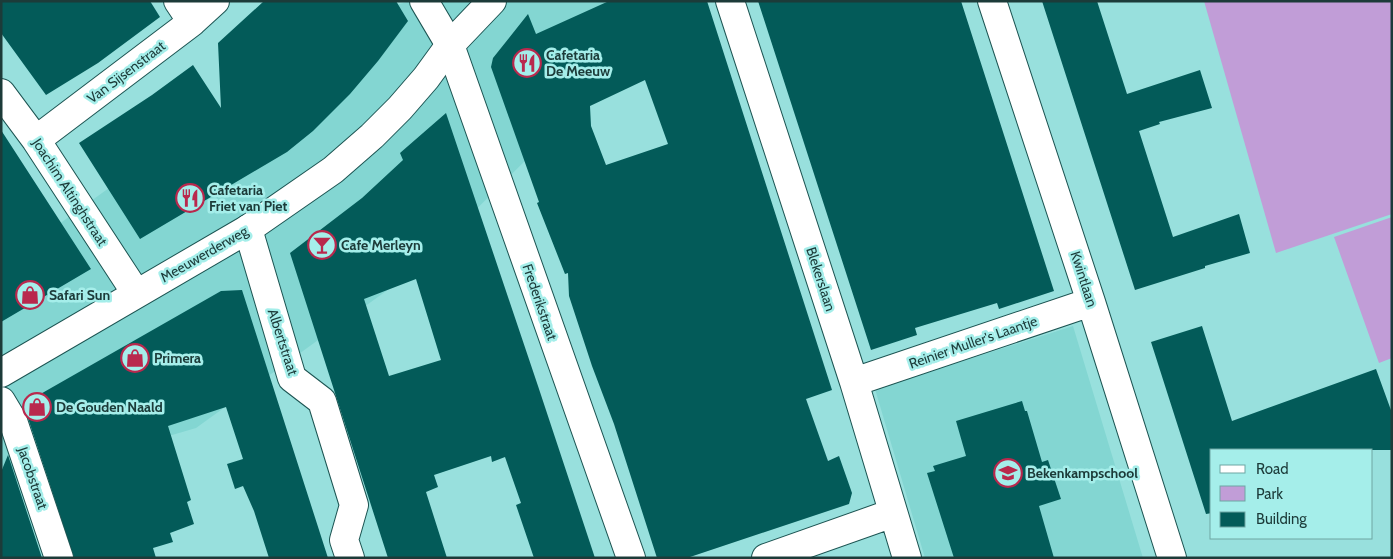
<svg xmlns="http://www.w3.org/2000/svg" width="1393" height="559" font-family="Cabin,sans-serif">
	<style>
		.built { fill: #83d6d2 }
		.green { fill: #c19dd7 }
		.building { fill: #035b59; fill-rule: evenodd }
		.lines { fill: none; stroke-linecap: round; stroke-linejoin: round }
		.minor-casing { stroke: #1c5452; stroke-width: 30 }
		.tertiary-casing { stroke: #1c5452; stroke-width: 30 }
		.minor { stroke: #fff; stroke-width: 28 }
		.tertiary { stroke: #fff; stroke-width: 28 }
		.labels { text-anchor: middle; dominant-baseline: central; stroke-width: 5; stroke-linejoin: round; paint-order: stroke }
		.poi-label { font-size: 14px; font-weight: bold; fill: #1c3b39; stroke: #a5eeea; text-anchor: start }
		.street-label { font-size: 14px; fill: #1c3b39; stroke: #a5eeea }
	</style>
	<rect width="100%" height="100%" fill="#98e0dd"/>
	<path class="built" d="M 411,1 L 627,1 L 653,34 L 414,271 L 196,428 L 1,485 L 1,266 L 343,19 Z
		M 1073,326 L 1143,558 L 925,558 L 875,389 Z"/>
	<path class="green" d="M 1204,1 L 1392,1 L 1392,214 L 1276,253 Z
		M 1392,217 L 1392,358 L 1379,363 L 1334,237 Z"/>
	<path class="building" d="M 1,1 L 150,1 L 160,17 L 98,63 L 46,95 L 1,33 Z
		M 264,1 L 396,1 L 408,21 L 378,61 L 350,94 L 313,131 L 287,152 L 140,239 L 79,143 L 152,95 L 193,65 L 221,108 L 218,43 Z
		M 609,1 L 707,1 L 832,390 L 806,399 L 828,461 L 839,456 L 852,493 L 849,504 L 687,558 L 657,558 L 614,424 L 592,366 L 569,296 L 568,273 L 565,274 L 537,203 L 539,202 L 491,67 L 493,58 L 528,14 L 536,34 ZM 645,80 L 668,144 L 606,165 L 591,126 L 590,106 Z
		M 758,1 L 961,1 L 1054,291 L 999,309 L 997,303 L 915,328 L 917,335 L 871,350 Z
		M 1042,1 L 1097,1 L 1127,94 L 1200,70 L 1212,108 L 1159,122 L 1160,124 L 1139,131 L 1173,237 L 1239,214 L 1250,253 L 1205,266 L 1205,268 L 1135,290 Z
		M 446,113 L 538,386 L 595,558 L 534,558 L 516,505 L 521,503 L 505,457 L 492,462 L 491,456 L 434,475 L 438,487 L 426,492 L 447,558 L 388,558 L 290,253 L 362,198 L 403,160 L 400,153 ZM 416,279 L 441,360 L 389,376 L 364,299 Z
		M 1,130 L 91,269 L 1,322 Z
		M 242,290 L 328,558 L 269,558 L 254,511 L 243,486 L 235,489 L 227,464 L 243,459 L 226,407 L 168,426 L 191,500 L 187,502 L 194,524 L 170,533 L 173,542 L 153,548 L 156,558 L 74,558 L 26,412 L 30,400 L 221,291 Z
		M 1202,326 L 1232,421 L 1376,369 L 1392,413 L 1392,450 L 1212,450 L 1212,513 L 1206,514 L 1151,342 Z
		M 1022,401 L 1025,411 L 1027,411 L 1042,462 L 1048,460 L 1061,499 L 1039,506 L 1054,558 L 954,558 L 927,473 L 935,471 L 933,466 L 966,456 L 956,421 Z
		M 8,455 L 42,558 L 1,558 L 1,472 Z"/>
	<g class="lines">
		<defs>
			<path id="minor" d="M 178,1 L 192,22
				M 424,1 L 450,45 L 631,558
				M 730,1 L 854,382 L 907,558
				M 992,1 L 1091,302 L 1172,558
				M 1,93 L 36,140 L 136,293
				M 36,140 L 192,22 L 215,1
				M 248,229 L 292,378 L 322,401 L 354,505 L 344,540 L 350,558
				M 854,382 L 1091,302
				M 1,401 L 13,421 L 59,558
				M 766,558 L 893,513"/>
			<path id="tertiary" d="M 1,373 L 248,229 L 333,170 L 372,136 L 400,108 L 426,78 L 450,45 L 492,1"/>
		</defs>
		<use href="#minor" class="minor-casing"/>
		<use href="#tertiary" class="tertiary-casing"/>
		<use href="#minor" class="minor"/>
		<use href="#tertiary" class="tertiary"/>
	</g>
	<defs>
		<symbol id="restaurant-ring" viewBox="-11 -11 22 22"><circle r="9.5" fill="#a5eeea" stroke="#b9284d" stroke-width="1.5"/><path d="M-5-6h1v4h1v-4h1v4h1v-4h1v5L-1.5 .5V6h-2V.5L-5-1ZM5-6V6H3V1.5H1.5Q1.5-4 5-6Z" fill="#b9284d"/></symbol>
		<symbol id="bar-ring" viewBox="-11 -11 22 22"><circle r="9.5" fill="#a5eeea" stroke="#b9284d" stroke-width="1.5"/><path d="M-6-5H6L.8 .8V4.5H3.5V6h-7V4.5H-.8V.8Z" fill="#b9284d"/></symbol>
		<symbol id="shop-ring" viewBox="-11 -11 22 22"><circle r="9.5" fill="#a5eeea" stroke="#b9284d" stroke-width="1.5"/><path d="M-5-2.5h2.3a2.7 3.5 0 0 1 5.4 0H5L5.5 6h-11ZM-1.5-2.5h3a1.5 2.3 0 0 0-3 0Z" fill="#b9284d"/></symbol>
		<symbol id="school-ring" viewBox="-11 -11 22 22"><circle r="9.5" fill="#a5eeea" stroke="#b9284d" stroke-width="1.5"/><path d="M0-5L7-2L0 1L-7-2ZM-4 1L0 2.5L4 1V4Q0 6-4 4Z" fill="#b9284d"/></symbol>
	</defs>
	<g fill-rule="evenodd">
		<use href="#restaurant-ring" x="511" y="47" width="32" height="32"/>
		<use href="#restaurant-ring" x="174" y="182" width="32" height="32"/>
		<use href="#bar-ring" x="306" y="229" width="32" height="32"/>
		<use href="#shop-ring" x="14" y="279" width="32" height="32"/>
		<use href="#shop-ring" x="119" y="342" width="32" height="32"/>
		<use href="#shop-ring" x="21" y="391" width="32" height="32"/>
		<use href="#school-ring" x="992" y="457" width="32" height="32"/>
	</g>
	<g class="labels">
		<g class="poi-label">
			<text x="546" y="55">Cafetaria<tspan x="546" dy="16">De Meeuw</tspan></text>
			<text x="209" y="190">Cafetaria<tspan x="209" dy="16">Friet van Piet</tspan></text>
			<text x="341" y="245">Cafe Merleyn</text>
			<text x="49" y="295">Safari Sun</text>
			<text x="154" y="358">Primera</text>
			<text x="56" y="407">De Gouden Naald</text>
			<text x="1027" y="473">Bekenkampschool</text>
		</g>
		<g class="street-label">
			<text transform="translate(126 72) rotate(-37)">Van Sijsenstraat</text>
			<text transform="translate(70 192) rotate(57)">Joachim Altinghstraat</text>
			<text transform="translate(204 254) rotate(-30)">Meeuwerderweg</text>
			<text transform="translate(821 279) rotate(72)">Blekerslaan</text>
			<text transform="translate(1084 279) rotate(72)">Kwintlaan</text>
			<text transform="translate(540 302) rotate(71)">Frederikstraat</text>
			<text transform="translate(283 342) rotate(72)">Albertstraat</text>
			<text transform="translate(973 342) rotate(-19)">Reinier Muller's Laantje</text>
			<text transform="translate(33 478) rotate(71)">Jacobstraat</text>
		</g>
	</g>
	<rect width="1393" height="559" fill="none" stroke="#1c3b39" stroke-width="5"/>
	<rect x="1210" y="449" width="162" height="90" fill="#a5eeea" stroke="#6ea6a3"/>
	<rect x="1220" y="465" width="25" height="8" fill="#ffffff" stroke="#6ea6a3"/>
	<text x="1256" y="474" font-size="15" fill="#1c3b39">Road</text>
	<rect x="1220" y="486" width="25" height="15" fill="#c19dd7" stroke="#6ea6a3"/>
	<text x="1256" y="499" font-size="15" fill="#1c3b39">Park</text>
	<rect x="1220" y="512" width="25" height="15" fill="#035b59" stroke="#6ea6a3"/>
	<text x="1256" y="524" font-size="15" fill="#1c3b39">Building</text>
</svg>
